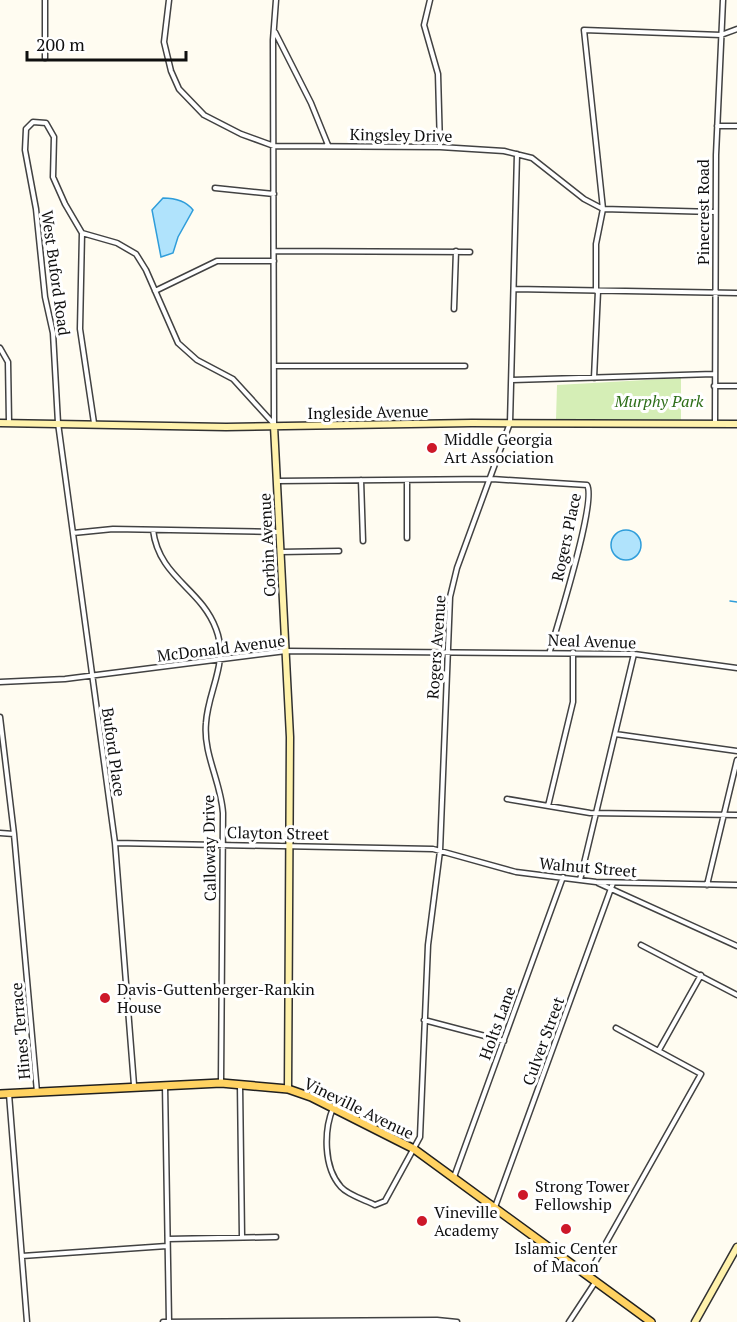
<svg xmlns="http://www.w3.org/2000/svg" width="737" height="1322" font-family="'PT Serif',serif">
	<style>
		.green { fill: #d5eeb6 }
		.water { fill: #b0e3fc; stroke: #2f9dda; stroke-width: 1.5 }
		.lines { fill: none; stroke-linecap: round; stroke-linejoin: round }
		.stream { stroke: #2f9dda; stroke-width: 1.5 }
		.street-casing { stroke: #424242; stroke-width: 7 }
		.secondary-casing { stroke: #313131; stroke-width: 9 }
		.primary-casing { stroke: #202020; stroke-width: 10 }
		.street { stroke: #fff; stroke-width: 4 }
		.secondary { stroke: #fff2ac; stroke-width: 6 }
		.primary { stroke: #ffd261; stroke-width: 7 }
		.poi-dot { fill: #cd1829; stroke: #fff; stroke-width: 2 }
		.labels { text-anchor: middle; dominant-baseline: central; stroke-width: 6; stroke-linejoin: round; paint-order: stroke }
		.street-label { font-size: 16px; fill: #0f0f0f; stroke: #fff }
		.park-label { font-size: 16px; font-style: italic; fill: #2d6e18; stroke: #fff }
		.poi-label { font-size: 16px; fill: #0f0f0f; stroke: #fff; text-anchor: start }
	</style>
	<rect width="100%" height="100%" fill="#fffcf1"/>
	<path class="green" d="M 681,378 L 681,422 L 556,420 L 557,385 Z"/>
	<path class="water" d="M 163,198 C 175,198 186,201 193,210 L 178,237 L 173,253 L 161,257 L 152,210 Z
		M611 545a15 15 0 1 1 30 0a15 15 0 1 1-30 0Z"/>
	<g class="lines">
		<path class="stream" d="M 730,601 L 737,602"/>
		<defs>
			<path id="street" d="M 169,0 L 164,42 L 171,71 L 179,89 L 204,115 L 241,134 L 274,146 L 440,147 L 504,151 L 532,158 L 584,199 L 603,209 L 715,212
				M 430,0 L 424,25 L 438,74 L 440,147
				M 275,32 L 311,103 L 328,145
				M 45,58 L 45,0
				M 717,126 L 737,126
				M 215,188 L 274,194
				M 82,233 L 117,243 L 136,254 L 146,270 L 178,343 L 197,360 L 233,379 L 273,423
				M 274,251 L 470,252
				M 514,289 L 737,293
				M 155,291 L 217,261 L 274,261
				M 596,291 L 596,244 L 603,209 L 584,30 L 721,35 L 737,29
				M 454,309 L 456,251
				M 0,348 L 8,362 L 9,422
				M 274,366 L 465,366
				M 594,378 L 598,291
				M 512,380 L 714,374
				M 714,386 L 737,386
				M 94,423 L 80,329 L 82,233 L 65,204 L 53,177 L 54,137 L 46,123 L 33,122 L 26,129 L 25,150 L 36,209 L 45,297 L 53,333 L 58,423 L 115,843 L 134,1085
				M 715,424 L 716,155 L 723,0
				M 274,425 L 273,40 L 276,0
				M 361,480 L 363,541
				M 277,481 L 492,479 L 587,485 C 597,501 557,626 550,651
				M 153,530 C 159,578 201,588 216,629 C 229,663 208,690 206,723 C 203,754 221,782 223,813 L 221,1082
				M 73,533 L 113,529 L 278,532
				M 407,538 L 407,480
				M 280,552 L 339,551
				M 0,682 L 65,679 L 286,651 L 634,654 L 737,668
				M 0,717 L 14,834 L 37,1092
				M 615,734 L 737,751
				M 507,799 L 590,813 L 737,815
				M 548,806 L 573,702 L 573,652
				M 0,833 L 14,834
				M 115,843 L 433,849 L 516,872 L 596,882 L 737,885
				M 580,880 L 634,654
				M 598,883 L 737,946
				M 707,885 L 737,760
				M 641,945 L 737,995
				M 424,1020 L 504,1041
				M 659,1050 L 701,975
				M 165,1085 L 169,1322
				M 240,1085 L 242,1237
				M 9,1094 L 27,1322
				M 333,1108 C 324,1130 323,1167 341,1187 C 348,1195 365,1200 375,1205 L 385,1201 L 420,1137 L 428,945 L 440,851 L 450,597 L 457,568 L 510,423 L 517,154
				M 454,1177 L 563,877
				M 495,1207 L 613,883
				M 168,1239 L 276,1237
				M 22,1256 L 167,1246
				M 588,1275 L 701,1074 L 616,1028
				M 163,1322 L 437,1320 L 457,1322
				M 569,1322 L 596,1281"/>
			<path id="secondary" d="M 0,423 L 226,427 L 472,423 L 737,424
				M 274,426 L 290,737 L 288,1089
				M 695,1322 L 737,1247"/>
			<path id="primary" d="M 0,1094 L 221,1083 L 288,1089 L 311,1097 L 414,1149 L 651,1322"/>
		</defs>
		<use href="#street" class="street-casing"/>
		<use href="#secondary" class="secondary-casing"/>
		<use href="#primary" class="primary-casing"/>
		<use href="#street" class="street"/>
		<use href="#secondary" class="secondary"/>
		<use href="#primary" class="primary"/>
	</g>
	<g class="poi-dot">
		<circle cx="432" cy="448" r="6"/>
		<circle cx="105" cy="998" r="6"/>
		<circle cx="523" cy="1195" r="6"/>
		<circle cx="422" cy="1221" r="6"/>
		<circle cx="566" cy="1229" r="6"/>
	</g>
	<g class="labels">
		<g class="street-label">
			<text transform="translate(401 135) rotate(1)">Kingsley Drive</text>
			<text transform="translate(703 212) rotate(-90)">Pinecrest Road</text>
			<text transform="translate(56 273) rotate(82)">West Buford Road</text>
			<text transform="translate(368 412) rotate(-1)">Ingleside Avenue</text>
			<text transform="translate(566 537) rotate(-78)">Rogers Place</text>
			<text transform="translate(267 545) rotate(-93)">Corbin Avenue</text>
			<text transform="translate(592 641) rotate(2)">Neal Avenue</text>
			<text transform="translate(436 647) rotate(-86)">Rogers Avenue</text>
			<text transform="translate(221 648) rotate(-7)">McDonald Avenue</text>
			<text transform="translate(114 752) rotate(82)">Buford Place</text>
			<text transform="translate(278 833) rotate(1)">Clayton Street</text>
			<text transform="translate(209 848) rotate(-91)">Calloway Drive</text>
			<text transform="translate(588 867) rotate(5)">Walnut Street</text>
			<text transform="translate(497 1023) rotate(-70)">Holts Lane</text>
			<text transform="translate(20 1031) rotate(-95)">Hines Terrace</text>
			<text transform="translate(543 1041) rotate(-70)">Culver Street</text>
			<text transform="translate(359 1108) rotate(26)">Vineville Avenue</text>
		</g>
		<g class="park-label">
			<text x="659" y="401">Murphy Park</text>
		</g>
		<g class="poi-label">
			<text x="444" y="439">Middle Georgia<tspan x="444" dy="18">Art Association</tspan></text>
			<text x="117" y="989">Davis-Guttenberger-Rankin<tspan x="117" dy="18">House</tspan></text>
			<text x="535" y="1186">Strong Tower<tspan x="535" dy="18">Fellowship</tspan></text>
			<text x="434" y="1212">Vineville<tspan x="434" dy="18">Academy</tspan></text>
			<text x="566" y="1248" text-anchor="middle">Islamic Center<tspan x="566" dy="18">of Macon</tspan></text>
		</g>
	</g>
	<path d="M27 51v9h159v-9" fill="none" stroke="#0f0f0f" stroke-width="3"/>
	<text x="36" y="51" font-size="18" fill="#0f0f0f" stroke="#ffffff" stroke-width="4.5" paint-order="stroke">200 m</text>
</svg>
